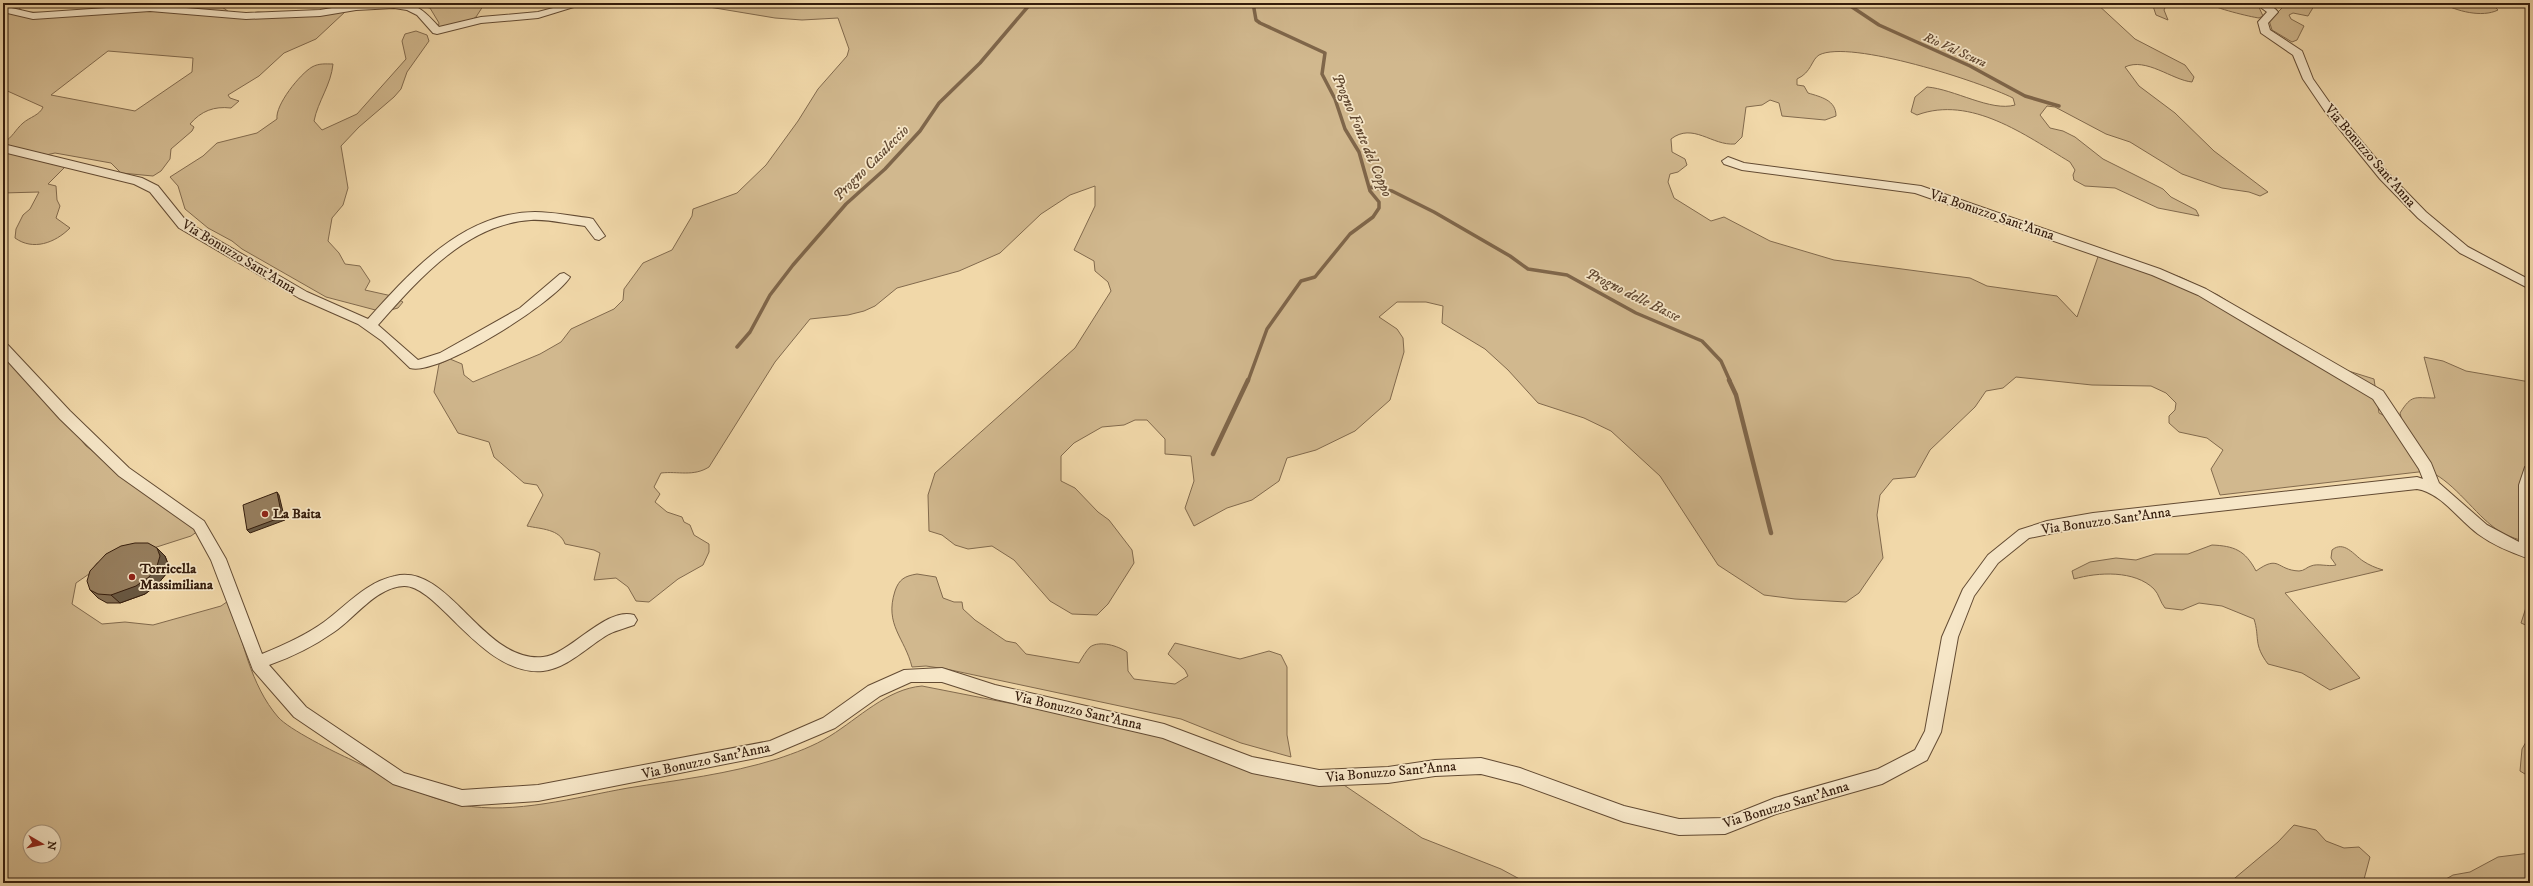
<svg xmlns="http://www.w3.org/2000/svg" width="2533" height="886" font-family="'IM FELL DW Pica',serif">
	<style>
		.green { fill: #d1b88e; stroke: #826a4d; fill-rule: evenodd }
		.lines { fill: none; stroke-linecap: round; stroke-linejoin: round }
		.stream-far1 { stroke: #7f664a; stroke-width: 3.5 }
		.stream { stroke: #7f664a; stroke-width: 4.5 }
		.minor-casing { stroke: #634b33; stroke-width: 2 }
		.minor { fill: #f6e6c7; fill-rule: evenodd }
		.wall { fill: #816c51; stroke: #341c0c }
		.shaded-wall { fill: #695842; stroke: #341c0c }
		.building { fill: #967e5e; stroke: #341c0c }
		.poi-dot { fill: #8f2418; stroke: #f6e6c7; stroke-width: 1.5 }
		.labels { text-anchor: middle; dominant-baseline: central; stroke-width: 3.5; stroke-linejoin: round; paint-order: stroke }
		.far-water-label { font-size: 13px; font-style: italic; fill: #604730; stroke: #f6e6c7 }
		.street-label { font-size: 14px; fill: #341c0c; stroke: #f6e6c7 }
		.poi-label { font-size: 14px; font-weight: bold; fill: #341c0c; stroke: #f6e6c7; text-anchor: start }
		.water-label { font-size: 15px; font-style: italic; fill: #604730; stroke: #f6e6c7 }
	</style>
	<rect width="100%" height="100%" fill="#f1d8a9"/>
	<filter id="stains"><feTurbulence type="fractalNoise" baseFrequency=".005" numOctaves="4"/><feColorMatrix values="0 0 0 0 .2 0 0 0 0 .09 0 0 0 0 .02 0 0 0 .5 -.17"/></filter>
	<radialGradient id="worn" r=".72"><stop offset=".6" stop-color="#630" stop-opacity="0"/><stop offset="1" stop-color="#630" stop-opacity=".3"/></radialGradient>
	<path class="green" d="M 3,3 L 13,3 L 24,12 L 64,13 L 121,6 L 201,3 L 222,7 L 232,14 L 239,15 L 258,12 L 286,14 L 346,11 L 316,39 L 284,53 L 259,76 L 228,95 L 230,98 L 239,101 L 231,108 C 214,106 201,111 190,124 L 194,127 L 192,131 L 171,149 L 170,159 L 161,171 L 153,176 L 121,173 L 111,163 L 55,153 L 46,155 L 68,164 L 48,184 L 56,186 L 57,200 L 60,206 L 56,218 L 70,228 C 55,243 33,251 15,238 L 16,229 L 23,215 L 30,209 L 39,192 L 3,193 L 3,143 C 13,137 15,130 23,123 C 30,117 40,115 43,107 L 3,89 ZM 108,51 L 193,58 L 192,72 L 135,111 L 51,95 Z
		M 406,3 L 485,3 L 476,17 L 471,20 L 438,28 L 439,23 L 430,8 Z
		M 709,3 L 2096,3 L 2135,39 L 2185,65 L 2194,77 L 2192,82 C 2172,80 2146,57 2125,67 L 2139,86 L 2175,113 L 2214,151 L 2268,192 L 2260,196 L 2249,192 L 2222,188 L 2182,174 L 2130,142 L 2106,134 L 2055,107 L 2047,106 L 2040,115 L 2050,128 L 2063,131 L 2075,137 L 2103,159 L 2163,189 L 2171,197 L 2196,210 L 2199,216 L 2158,208 L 2115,188 L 2085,186 L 2074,180 L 2073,175 L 2075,170 L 2070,162 C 2025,135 1971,95 1917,115 L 1911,112 L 1915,97 L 1927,87 C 1954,89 1991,112 2015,105 L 2013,98 C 1981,82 1850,39 1819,55 C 1811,60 1812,72 1797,79 L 1797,85 L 1804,86 L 1808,93 C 1821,97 1836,100 1836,116 L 1825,120 L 1782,116 L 1779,103 L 1770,100 L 1762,105 L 1746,107 L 1742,137 L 1735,144 C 1712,146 1693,122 1671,139 L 1672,152 L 1685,159 L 1687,165 L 1678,172 L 1670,174 L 1668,182 L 1674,198 L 1711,221 L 1724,217 L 1770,241 L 1834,260 L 1970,278 L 1987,286 L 2057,296 L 2077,317 L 2100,251 L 2180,277 L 2218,295 L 2323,363 L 2374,379 L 2379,413 L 2403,425 L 2400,413 C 2412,394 2414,398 2435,398 L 2424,357 L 2443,361 L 2466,371 L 2530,382 L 2530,544 C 2514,537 2505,537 2491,525 C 2473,511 2449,477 2427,471 L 2220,495 L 2211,469 L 2223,450 L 2207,438 L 2179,432 L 2169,423 L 2169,416 L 2175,410 L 2176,403 L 2166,393 L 2151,386 L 2092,385 L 2016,377 L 2003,388 L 1986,391 L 1975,407 L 1930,450 L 1915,477 L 1893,479 L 1880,495 L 1877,515 L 1883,558 L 1859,593 L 1846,602 L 1795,599 L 1764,595 L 1718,565 L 1660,476 L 1611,431 L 1584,418 L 1538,403 L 1508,370 L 1485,349 L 1442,323 L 1443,306 L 1426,302 L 1397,302 L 1379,317 L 1397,329 L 1403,338 L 1404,352 L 1390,400 L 1355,431 L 1316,450 L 1287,458 L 1279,481 L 1252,500 L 1227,508 L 1194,526 L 1185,508 L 1194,481 L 1191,456 L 1165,454 L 1165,439 L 1147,420 L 1135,420 L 1124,425 L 1102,427 L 1074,443 L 1061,456 L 1061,481 L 1075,488 L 1098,512 L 1109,520 L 1132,550 L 1134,563 L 1108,604 L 1097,615 L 1072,614 L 1050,601 L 1014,560 L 992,546 L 968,549 L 955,545 L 942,535 L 929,531 L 928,495 L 935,473 L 1075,348 L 1111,291 L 1108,282 L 1095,271 L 1094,261 L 1074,250 L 1095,206 L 1095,186 L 1070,195 L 1041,214 L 1000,253 L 959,271 L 897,288 L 875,306 L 864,311 L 848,315 L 810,319 L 775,362 L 709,467 C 693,477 678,471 661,473 L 654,487 L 660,494 L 655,502 L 667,512 L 682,517 L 684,522 L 690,525 L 694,535 L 709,544 L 709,552 L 703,565 L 678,579 L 649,602 L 636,601 L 628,587 L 616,578 L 594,580 L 600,553 L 594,550 L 565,544 C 560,529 541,529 527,526 L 543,495 L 537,485 L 524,483 L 494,457 L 489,442 L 458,433 L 434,392 L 439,364 L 450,359 L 462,364 L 464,375 L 473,382 L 540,354 L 561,342 L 571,329 L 614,309 L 623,300 L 624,289 L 643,263 L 672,250 L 692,216 L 693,209 L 737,193 L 766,165 L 798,121 L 818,89 L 847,56 L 849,49 L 838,18 L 802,20 L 775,18 L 709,7 L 707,6 Z
		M 2152,3 L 2167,3 L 2164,10 L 2168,20 L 2156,15 Z
		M 2209,3 L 2257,3 L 2263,16 L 2259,18 C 2251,17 2213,8 2209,3 Z
		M 2287,3 L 2320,3 L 2314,6 L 2308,16 L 2293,13 L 2289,15 L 2291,19 L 2304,26 L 2297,40 L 2292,42 L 2272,30 L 2268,17 L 2277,13 Z
		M 2442,3 L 2491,3 L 2498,10 C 2482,18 2456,11 2442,3 Z
		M 416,31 L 427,35 L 429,41 L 407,72 L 401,89 L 394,97 L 359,127 L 341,146 L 348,188 L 343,205 L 332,218 L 328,241 L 339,253 L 345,264 L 360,266 L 370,281 L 365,290 L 392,296 L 403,302 L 398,308 L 383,312 L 326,297 L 242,249 L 232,241 L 208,228 L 185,209 L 178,186 L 170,177 L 203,156 L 217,143 L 257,133 L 277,119 C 275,105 300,74 312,67 C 319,63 326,64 333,64 C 331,85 318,101 314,121 L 322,130 L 357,114 L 406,59 L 402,41 L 405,34 Z
		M 3,354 L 39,387 L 86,446 L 198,531 L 191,536 L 113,561 L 97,563 L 89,574 L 76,583 L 72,604 L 102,624 L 125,622 L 153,625 L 221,606 L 231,599 C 241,638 251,686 278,717 C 288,729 336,753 352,760 C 387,777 423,798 462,805 C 513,815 577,797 628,788 C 678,780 729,774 777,759 C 795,753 814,746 830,736 C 859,718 887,689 922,686 L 1100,721 L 1341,783 L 1422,838 L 1501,869 L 1527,883 L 3,883 ZM 30,832 L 54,832 L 54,856 L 30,856 Z
		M 2212,545 C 2234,546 2245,550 2256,571 C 2280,554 2276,570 2299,571 C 2304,571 2307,567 2311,566 C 2318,563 2328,567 2336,565 L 2331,558 L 2332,550 C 2344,540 2354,555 2363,561 C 2369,565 2376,568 2383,570 L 2285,593 L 2360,678 L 2330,690 L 2302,673 L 2268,664 C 2253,644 2260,638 2254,619 L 2222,606 L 2199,603 L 2182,610 L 2165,608 C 2160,602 2159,594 2154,589 C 2135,570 2098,572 2074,579 L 2072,571 L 2090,562 L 2116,558 L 2136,560 L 2155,554 L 2188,554 Z
		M 917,574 L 936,577 L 943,598 L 954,602 L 962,602 L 963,609 L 975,620 L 1006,641 L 1016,643 L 1026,654 L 1079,663 C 1082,658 1086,651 1090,647 C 1100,640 1118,646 1127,652 L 1128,671 L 1134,679 L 1175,684 L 1188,676 L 1185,670 L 1168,654 L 1175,643 L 1240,659 L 1269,651 L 1281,655 L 1287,667 L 1287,735 L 1291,757 L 1241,743 L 1181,719 L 946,669 L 926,666 L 912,667 C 905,638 884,625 895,591 C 899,579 905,576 917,574 Z
		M 2530,595 L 2530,627 L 2521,623 Z
		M 2530,735 L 2530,777 L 2520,771 L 2522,749 Z
		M 2294,825 L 2316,830 L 2326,841 L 2344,848 L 2359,847 L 2370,857 L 2363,883 L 2229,883 L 2278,842 Z
		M 2530,853 L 2530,883 L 2439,883 L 2453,875 L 2470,872 L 2498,857 Z"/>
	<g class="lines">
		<path class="stream-far1" d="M 1846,3 L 1879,25 L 1970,66 L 2025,96 L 2059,106
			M 1369,187 L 1392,191 L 1434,212 L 1510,256 L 1528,269 L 1567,275 L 1636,313 L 1702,341 L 1721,361 L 1730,381
			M 737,347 L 750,332 L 770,295 L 793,265 L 846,204 L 885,169 L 920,131 L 939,103 L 980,63 L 1031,3
			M 1248,381 L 1267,329 L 1301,281 L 1315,277 L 1350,234 L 1373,217 L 1379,208 L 1379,202 L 1370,191 L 1359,152 L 1345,129 L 1335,99 L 1322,74 L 1325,53 L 1260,23 L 1256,20 L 1253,3"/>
		<path class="stream" d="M 1729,380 L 1736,395 L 1771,533
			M 1213,454 L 1248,380"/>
		<defs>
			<path id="minor" d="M 402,3 C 420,5 428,15 439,27 L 481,17 L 538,12 L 572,3 L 577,6 L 538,18 L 481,23 L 437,34 L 433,33 L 417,15 L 407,10 L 394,8 L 356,10 L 320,16 L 246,19 L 150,11 L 33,19 L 3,12 L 3,6 L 33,13 L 150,5 L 246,13 L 320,10 L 356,4 Z
				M 2255,3 C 2265,3 2271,4 2278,12 L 2268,23 L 2270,30 L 2302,51 L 2313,79 L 2332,106 L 2388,173 L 2426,212 L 2468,247 L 2530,280 L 2530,289 L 2460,253 L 2418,218 L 2380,179 L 2324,110 L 2303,79 L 2293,55 L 2261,33 L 2258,22 L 2267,12 Z
				M 3,144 L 142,178 L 158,186 L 187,222 L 307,292 L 368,319 C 411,271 464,212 535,212 C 553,212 571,216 589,218 L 593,219 L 605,236 L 599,240 L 595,239 L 585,226 C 567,224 549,219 531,220 C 466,224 418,280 378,325 L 418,360 L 440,353 L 520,308 L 560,274 L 564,273 L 570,277 C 555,302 438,377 410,368 L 382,341 L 358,324 L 299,298 L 179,228 L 150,192 L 134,184 L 3,152 Z
				M 1728,157 L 1744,163 L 1921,186 L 2160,269 L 2206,289 L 2383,391 L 2431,463 L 2439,483 L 2487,525 L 2519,542 L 2519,485 L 2525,467 L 2530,466 L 2530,559 C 2512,553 2493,545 2478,534 C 2458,519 2441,493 2417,489 L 2093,525 L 2029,538 L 1998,563 L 1974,596 L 1958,637 L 1941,732 L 1927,760 L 1882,784 L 1776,814 L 1725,834 L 1679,835 L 1624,822 L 1520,784 L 1481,774 L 1435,776 L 1388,783 L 1319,786 L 1252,773 L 1163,738 L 995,699 L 942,682 L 911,682 L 880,696 L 835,728 L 771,755 L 538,801 L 462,806 L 393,784 L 294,717 L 253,670 L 211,560 L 194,529 L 119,476 L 60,419 L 3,356 L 3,343 L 8,345 L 70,411 L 129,468 L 204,521 L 226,559 L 262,654 C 284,645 306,635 324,622 C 347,605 366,582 395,576 C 449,563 483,663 543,657 C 569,655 606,606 634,615 L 637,620 L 634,625 C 626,628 617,630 609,634 C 588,646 568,668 543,671 C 483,677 438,585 404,586 C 376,587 355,618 334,632 C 314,646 292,657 269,665 L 306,707 L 404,773 L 462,790 L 538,785 L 770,741 L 823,718 L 868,686 L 904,670 L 942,668 L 995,685 L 1164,724 L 1252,757 L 1319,770 L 1388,767 L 1435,760 L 1481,758 L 1520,768 L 1624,806 L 1679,819 L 1725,818 L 1775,798 L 1878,769 L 1915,750 L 1925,731 L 1942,637 L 1963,589 L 1988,555 L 2019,530 L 2047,521 L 2093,513 L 2417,477 L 2423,479 L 2419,469 L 2373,399 L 2198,295 L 2152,275 L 1915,193 L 1742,170 L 1724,164 L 1722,161 Z"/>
		</defs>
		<use href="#minor" class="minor-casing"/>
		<use href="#minor" class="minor"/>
	</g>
	<path class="wall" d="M 165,556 L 168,564 L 166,574 L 157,585 L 145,594 L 120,603 L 107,603 L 98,598 L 90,590 Z"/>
	<path class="shaded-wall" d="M 277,492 L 279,495 L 285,520 L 250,533 L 247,530 Z
		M 157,548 L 165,556 L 168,564 L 166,574 L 157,585 L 145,594 L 120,603 L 111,595 Z"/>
	<path class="building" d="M 277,492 L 282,517 L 247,530 L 243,505 Z
		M 135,543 L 148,543 L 157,548 L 160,556 L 157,566 L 149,577 L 136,586 L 111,595 L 98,594 L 90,590 L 87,581 L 90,571 L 106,554 L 121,546 Z"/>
	<g class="poi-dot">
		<circle cx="265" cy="514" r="4"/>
		<circle cx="132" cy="577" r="4"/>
	</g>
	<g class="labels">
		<g class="far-water-label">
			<text transform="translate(1955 50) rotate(24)">Rio Val Scura</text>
		</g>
		<g class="street-label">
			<text transform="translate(2370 156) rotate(49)">Via Bonuzzo Sant'Anna</text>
			<text transform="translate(1992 215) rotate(19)">Via Bonuzzo Sant'Anna</text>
			<text transform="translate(239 257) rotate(31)">Via Bonuzzo Sant'Anna</text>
			<text transform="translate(2106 521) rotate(-8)">Via Bonuzzo Sant'Anna</text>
			<text transform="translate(1078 711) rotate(13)">Via Bonuzzo Sant'Anna</text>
			<text transform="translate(706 761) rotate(-12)">Via Bonuzzo Sant'Anna</text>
			<text transform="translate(1391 772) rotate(-5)">Via Bonuzzo Sant'Anna</text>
			<text transform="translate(1786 805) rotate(-17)">Via Bonuzzo Sant'Anna</text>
		</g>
		<g class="poi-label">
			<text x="273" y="514">La Baita</text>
			<text x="140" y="569">Torricella<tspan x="140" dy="16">Massimiliana</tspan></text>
		</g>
		<g class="water-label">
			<text transform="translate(1362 135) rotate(67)">Progno Fonte del Coppo</text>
			<text transform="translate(871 163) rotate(-45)">Progno Casaleccio</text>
			<text transform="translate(1633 295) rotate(26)">Progno delle Basse</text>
		</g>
	</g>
	<rect width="2533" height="886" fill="none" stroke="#f1d8a9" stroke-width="16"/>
	<rect x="4" y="4" width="2525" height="878" fill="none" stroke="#341c0c" stroke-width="2"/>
	<rect x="8" y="8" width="2517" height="870" fill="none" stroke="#341c0c"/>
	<g transform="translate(42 844) rotate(99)"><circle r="19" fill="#f6e6c7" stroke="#a8957c"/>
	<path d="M0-3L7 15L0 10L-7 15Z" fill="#8f2418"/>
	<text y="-6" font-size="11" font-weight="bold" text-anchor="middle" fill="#341c0c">N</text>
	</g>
	<rect width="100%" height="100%" filter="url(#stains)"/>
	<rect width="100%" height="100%" fill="url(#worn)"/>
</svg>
